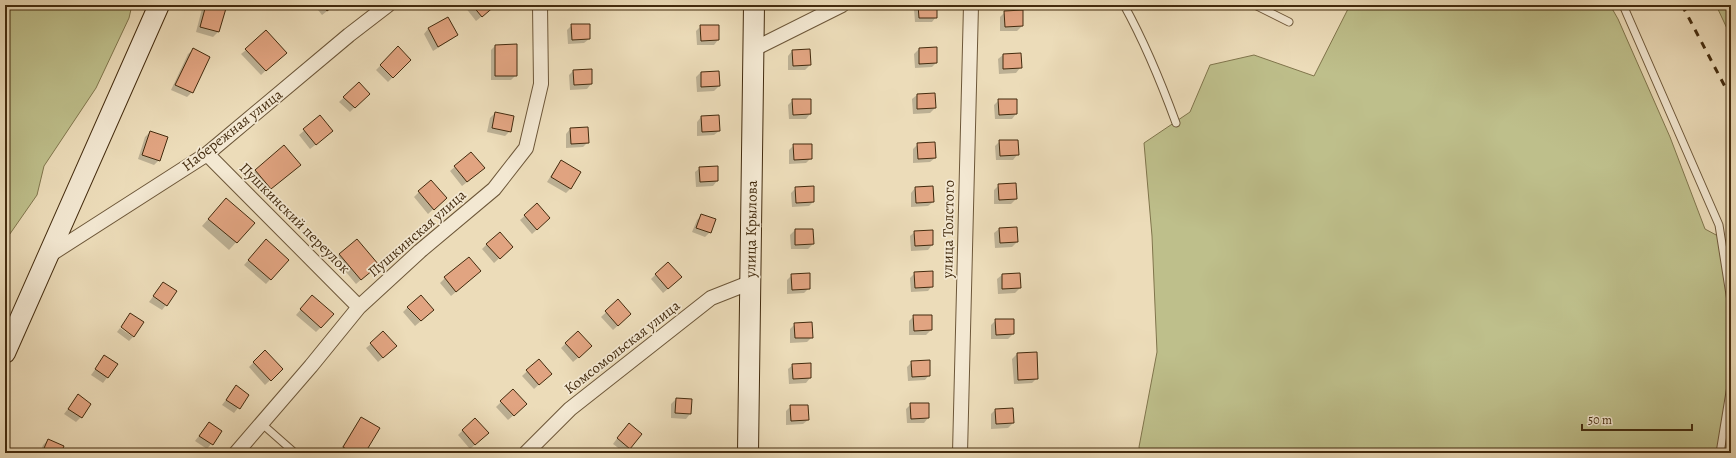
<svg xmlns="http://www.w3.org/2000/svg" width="1736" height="458" font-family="Alegreya,serif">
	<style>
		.green { fill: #bebf8b; stroke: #80754c }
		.shadow { fill: #0003 }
		.building { fill: #e1a481; stroke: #432b0e }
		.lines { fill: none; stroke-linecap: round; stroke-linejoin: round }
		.lane-casing { stroke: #6d5739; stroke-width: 9 }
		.street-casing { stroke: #6d5739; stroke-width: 16 }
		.secondary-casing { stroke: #432b0e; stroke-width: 22 }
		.lane { stroke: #f3e8d2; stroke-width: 7 }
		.street { stroke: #f3e8d2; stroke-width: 14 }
		.secondary { stroke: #f3e8d2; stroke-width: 20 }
		.rail { stroke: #432b0e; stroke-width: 3; stroke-dasharray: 7 7; stroke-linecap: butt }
		.labels { text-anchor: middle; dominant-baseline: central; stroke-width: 3.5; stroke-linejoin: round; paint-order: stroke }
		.street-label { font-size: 15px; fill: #432b0e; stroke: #f3e8d2 }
	</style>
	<rect width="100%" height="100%" fill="#ecdcb9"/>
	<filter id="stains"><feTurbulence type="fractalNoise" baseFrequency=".005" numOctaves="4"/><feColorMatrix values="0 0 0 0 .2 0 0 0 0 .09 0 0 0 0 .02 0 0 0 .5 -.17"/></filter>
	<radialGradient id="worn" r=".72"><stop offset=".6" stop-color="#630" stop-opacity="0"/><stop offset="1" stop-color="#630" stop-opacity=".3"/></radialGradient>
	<path class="green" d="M 5,5 L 132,5 L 129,18 L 96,88 L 44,166 L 37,195 L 5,241 Z
		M 1350,5 L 1610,5 L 1618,19 L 1670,137 L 1705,229 L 1731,243 L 1731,453 L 1140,453 L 1139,447 L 1157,352 L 1152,236 L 1144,143 L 1190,112 L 1210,65 L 1254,55 L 1314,76 Z
		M 1716,5 L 1731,5 L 1731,37 Z"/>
	<path class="shadow" d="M 203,5 L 226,5 L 218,32 L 213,37 L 196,32 Z
		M 314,5 L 335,5 L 322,15 Z
		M 466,5 L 496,5 L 476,21 L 465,7 Z
		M 917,5 L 936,5 L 936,17 L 932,22 L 915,22 L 914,9 Z
		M 1005,12 L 1022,26 L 1017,31 L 1000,31 L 1000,17 Z
		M 448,18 L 457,35 L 452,39 L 433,51 L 424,34 L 428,29 Z
		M 572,25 L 589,39 L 584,43 L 568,44 L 567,30 Z
		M 701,26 L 718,40 L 714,45 L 697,45 L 696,31 Z
		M 495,46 L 516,75 L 511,80 L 491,80 L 491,50 Z
		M 398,48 L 410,60 L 388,82 L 376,70 Z
		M 936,48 L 936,63 L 932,67 L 915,68 L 914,54 L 919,49 Z
		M 193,50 L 192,92 L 187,97 L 171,90 L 188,54 Z
		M 246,50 L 280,57 L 261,75 L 241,54 Z
		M 792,51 L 810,65 L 805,70 L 788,70 L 788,56 Z
		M 1020,54 L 1020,68 L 1016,73 L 999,74 L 998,59 L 1003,55 Z
		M 574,70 L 591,84 L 587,89 L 570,90 L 569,75 Z
		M 701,72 L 719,86 L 714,91 L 697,92 L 696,77 Z
		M 359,83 L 369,93 L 350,112 L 339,102 Z
		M 917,95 L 935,108 L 930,113 L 913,114 L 912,99 Z
		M 793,100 L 810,114 L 806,119 L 789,119 L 788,105 Z
		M 999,100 L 1016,114 L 1012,119 L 995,119 L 994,105 Z
		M 495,113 L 510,131 L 505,136 L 487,132 L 490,118 Z
		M 320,117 L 327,136 L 310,149 L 299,135 Z
		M 701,117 L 719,131 L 714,135 L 697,136 L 697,122 Z
		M 570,129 L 588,142 L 583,147 L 566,148 L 566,134 Z
		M 150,132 L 159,160 L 154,165 L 138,159 L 145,137 Z
		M 1000,141 L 1017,155 L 1013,160 L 996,160 L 995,146 Z
		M 918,144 L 935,158 L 930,162 L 913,163 L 913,149 Z
		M 794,145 L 811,158 L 806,163 L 789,164 L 789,150 Z
		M 471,153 L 479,173 L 462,186 L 450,171 Z
		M 562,161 L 571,188 L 566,193 L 547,182 L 557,166 Z
		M 700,168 L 717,181 L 713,186 L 696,187 L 695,172 Z
		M 295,169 L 266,193 L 251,175 L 256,171 Z
		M 430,181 L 440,203 L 428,214 L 414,197 Z
		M 999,185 L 1016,199 L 1011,204 L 994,204 L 994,190 Z
		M 796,188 L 813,202 L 809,206 L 792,207 L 791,193 Z
		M 915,188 L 933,202 L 928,206 L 911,207 L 911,193 Z
		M 537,205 L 544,223 L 532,234 L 520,220 Z
		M 219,207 L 254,223 L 229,250 L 202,226 Z
		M 702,215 L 710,232 L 705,237 L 692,232 L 697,220 Z
		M 999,229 L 1017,242 L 1012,247 L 995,248 L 994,233 Z
		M 795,230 L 813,244 L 808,249 L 791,249 L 790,235 Z
		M 915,232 L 932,245 L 928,250 L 911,251 L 910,236 Z
		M 487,244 L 507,251 L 494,263 L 482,249 Z
		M 262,245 L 288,260 L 266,284 L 244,265 Z
		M 340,254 L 372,270 L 356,284 L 335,259 Z
		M 915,273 L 932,286 L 928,291 L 911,292 L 910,278 Z
		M 656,274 L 676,282 L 663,293 L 651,279 Z
		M 792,275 L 809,288 L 804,293 L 787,294 L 787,280 Z
		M 1002,275 L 1020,288 L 1015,293 L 998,294 L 997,279 Z
		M 475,276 L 451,296 L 440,283 L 445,278 Z
		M 163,283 L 166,305 L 162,310 L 149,302 Z
		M 308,301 L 321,327 L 316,332 L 296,315 Z
		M 618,301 L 625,319 L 613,330 L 601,317 Z
		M 408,307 L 428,315 L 415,326 L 403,312 Z
		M 914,316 L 931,330 L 926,335 L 909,335 L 909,321 Z
		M 996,320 L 1013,334 L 1008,339 L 991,339 L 991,325 Z
		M 795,324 L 812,337 L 807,342 L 790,343 L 790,329 Z
		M 120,328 L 133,337 L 129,341 L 117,332 Z
		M 566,343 L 586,351 L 573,362 L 561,348 Z
		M 371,344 L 391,351 L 378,362 L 366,348 Z
		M 265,351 L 282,369 L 265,385 L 249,367 Z
		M 1017,354 L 1037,378 L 1032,383 L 1014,384 L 1012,359 Z
		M 105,356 L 117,364 L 103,383 L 91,375 Z
		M 539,360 L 546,378 L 534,389 L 522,376 Z
		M 912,362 L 929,375 L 925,380 L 908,381 L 907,367 Z
		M 793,365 L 810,378 L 806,383 L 789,384 L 788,369 Z
		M 236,387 L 248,395 L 234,413 L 222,405 Z
		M 78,396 L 81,417 L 76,422 L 64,414 Z
		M 676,399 L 690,414 L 686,419 L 671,418 L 671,404 Z
		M 501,402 L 521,409 L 508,420 L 496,407 Z
		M 911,404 L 928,418 L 924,423 L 907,423 L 906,409 Z
		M 791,406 L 808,420 L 803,424 L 786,425 L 786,411 Z
		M 1012,409 L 1013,423 L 1008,428 L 991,429 L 991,414 L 995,410 Z
		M 361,418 L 364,453 L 339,452 L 357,423 Z
		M 209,423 L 221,431 L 207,449 L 195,441 Z
		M 624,429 L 630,448 L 625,453 L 613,444 Z
		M 463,430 L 483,438 L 470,449 L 458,435 Z
		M 48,440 L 60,453 L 40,453 L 43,445 Z"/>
	<path class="building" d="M 206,5 L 227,5 L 219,32 L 200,27 Z
		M 323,5 L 335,5 L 327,11 Z
		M 472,5 L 496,5 L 482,17 Z
		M 918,5 L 937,5 L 937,18 L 919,18 Z
		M 1023,10 L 1023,26 L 1005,27 L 1004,11 Z
		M 448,17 L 458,35 L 438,47 L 428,28 Z
		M 571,24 L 590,24 L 590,39 L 572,40 Z
		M 700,25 L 719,25 L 719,40 L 701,41 Z
		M 266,30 L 287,53 L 266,71 L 245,49 Z
		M 517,44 L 517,76 L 495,76 L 495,45 Z
		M 398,46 L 411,60 L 393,78 L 380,65 Z
		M 937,47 L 937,63 L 919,64 L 919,48 Z
		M 193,48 L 210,57 L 193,93 L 175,85 Z
		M 810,49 L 811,65 L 793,66 L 792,50 Z
		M 1021,53 L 1022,68 L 1003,69 L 1003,54 Z
		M 592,69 L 592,84 L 574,85 L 573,70 Z
		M 719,71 L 720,86 L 701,87 L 701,72 Z
		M 359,82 L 370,94 L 355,108 L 343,97 Z
		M 935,93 L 936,108 L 917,109 L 917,94 Z
		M 792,99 L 811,99 L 811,114 L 793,115 Z
		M 998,99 L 1017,99 L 1017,114 L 999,115 Z
		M 495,112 L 514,116 L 511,132 L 492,128 Z
		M 320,115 L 333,131 L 316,145 L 303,129 Z
		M 719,115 L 720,131 L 702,132 L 701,116 Z
		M 588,127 L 589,143 L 571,144 L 570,128 Z
		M 150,131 L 168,137 L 160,161 L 142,155 Z
		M 999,140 L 1018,140 L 1019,155 L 1000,156 Z
		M 935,142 L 936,158 L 918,159 L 917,143 Z
		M 793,144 L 812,144 L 812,159 L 794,160 Z
		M 284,145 L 301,165 L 271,189 L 255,170 Z
		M 471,152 L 485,168 L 467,182 L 454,166 Z
		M 561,160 L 581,172 L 571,189 L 551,177 Z
		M 718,166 L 718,181 L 700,182 L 699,167 Z
		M 431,180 L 447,198 L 434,210 L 418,191 Z
		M 1016,183 L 1017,199 L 999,200 L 998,184 Z
		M 814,186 L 814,202 L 796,203 L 795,187 Z
		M 933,186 L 934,202 L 916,203 L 915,187 Z
		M 226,198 L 255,223 L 237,243 L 208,219 Z
		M 537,203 L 550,218 L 537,230 L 524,215 Z
		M 701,214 L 716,219 L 711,233 L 696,228 Z
		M 1017,227 L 1018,242 L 1000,243 L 999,228 Z
		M 795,229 L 813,229 L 814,244 L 795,245 Z
		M 933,230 L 933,245 L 915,246 L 914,231 Z
		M 500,232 L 513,247 L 500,259 L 486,244 Z
		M 266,239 L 289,260 L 271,280 L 248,260 Z
		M 357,239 L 379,265 L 361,280 L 339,254 Z
		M 469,257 L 481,271 L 456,292 L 444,277 Z
		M 668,262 L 682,277 L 668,289 L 655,274 Z
		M 933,271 L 933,287 L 915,288 L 914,272 Z
		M 810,273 L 810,289 L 792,290 L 791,274 Z
		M 1020,273 L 1021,288 L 1002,289 L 1002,274 Z
		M 163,282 L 177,291 L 167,306 L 153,296 Z
		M 312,295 L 334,314 L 321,328 L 300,309 Z
		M 421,295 L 434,310 L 421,321 L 407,307 Z
		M 618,299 L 631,314 L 618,326 L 605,311 Z
		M 130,313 L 144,322 L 134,337 L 121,327 Z
		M 913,315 L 932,315 L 932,330 L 914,331 Z
		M 995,319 L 1014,319 L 1014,334 L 996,335 Z
		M 812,322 L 813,338 L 795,338 L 794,323 Z
		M 383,331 L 397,346 L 383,358 L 370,343 Z
		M 578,331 L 592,346 L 579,358 L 565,343 Z
		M 265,350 L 283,369 L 271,381 L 253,362 Z
		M 1037,352 L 1038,379 L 1018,380 L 1017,353 Z
		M 104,355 L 118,364 L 108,378 L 95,369 Z
		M 539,359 L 552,374 L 539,385 L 526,370 Z
		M 930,360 L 930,376 L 912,377 L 911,361 Z
		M 811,363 L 811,378 L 793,379 L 792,364 Z
		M 236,385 L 249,395 L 240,409 L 226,400 Z
		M 513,389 L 527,404 L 514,416 L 500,401 Z
		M 78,394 L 91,404 L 82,418 L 68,409 Z
		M 676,398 L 692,399 L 691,414 L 675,413 Z
		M 910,403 L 929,403 L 929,418 L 911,419 Z
		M 790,405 L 808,405 L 809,420 L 791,421 Z
		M 1013,408 L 1014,423 L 996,424 L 995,409 Z
		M 361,417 L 380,428 L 365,453 L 353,453 L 343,447 Z
		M 475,418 L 489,433 L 475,445 L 462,430 Z
		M 209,422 L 222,431 L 213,445 L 199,436 Z
		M 629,423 L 642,434 L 630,449 L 617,438 Z
		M 48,439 L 64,446 L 61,453 L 42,453 Z
		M 928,449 L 928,453 L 910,453 L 909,450 Z
		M 1016,451 L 1016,453 L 997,453 L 997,452 Z
		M 791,452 L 809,452 L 809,453 L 791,453 Z"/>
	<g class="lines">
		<defs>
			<path id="lane" d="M 1124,5 C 1145,43 1161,82 1176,123
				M 1255,5 L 1289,22
				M 1623,5 L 1719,225 L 1731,301
				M 261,423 L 295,453
				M 1720,453 L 1731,386"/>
			<path id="street" d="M 754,49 L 842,5
				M 207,154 L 359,307
				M 48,256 L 207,154 L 349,35 L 388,5
				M 236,453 L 311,366 L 359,307 L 420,251 L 494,189 L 526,148 L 541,84 L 540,5
				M 526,453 L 570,409 L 711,298 L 749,283
				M 960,453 L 971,5"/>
			<path id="secondary" d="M 5,353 L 159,5
				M 748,453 L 754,5"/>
		</defs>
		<use href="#lane" class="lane-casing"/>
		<use href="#street" class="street-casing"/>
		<use href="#secondary" class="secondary-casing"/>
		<use href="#lane" class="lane"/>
		<use href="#street" class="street"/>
		<use href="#secondary" class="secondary"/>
		<path class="rail" d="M 1682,5 L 1731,98"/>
	</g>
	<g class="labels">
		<g class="street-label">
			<text transform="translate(232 130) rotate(-38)">Набережная улица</text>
			<text transform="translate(295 218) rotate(45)">Пушкинский переулок</text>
			<text transform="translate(751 229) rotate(-89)">улица Крылова</text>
			<text transform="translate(948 229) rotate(-89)">улица Толстого</text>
			<text transform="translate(417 233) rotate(-41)">Пушкинская улица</text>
			<text transform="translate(622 347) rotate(-38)">Комсомольская улица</text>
		</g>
	</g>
	<rect width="1736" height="458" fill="none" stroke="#ecdcb9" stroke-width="20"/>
	<rect x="6" y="6" width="1724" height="446" fill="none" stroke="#432b0e" stroke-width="2"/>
	<rect x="10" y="10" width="1716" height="438" fill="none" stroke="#432b0e"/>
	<path d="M1582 424v6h110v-6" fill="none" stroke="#432b0e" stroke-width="2"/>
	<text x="1588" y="424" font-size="12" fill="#432b0e" stroke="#f3e8d2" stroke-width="3" paint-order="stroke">50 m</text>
	<rect width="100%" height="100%" filter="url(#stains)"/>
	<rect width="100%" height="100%" fill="url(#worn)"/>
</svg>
